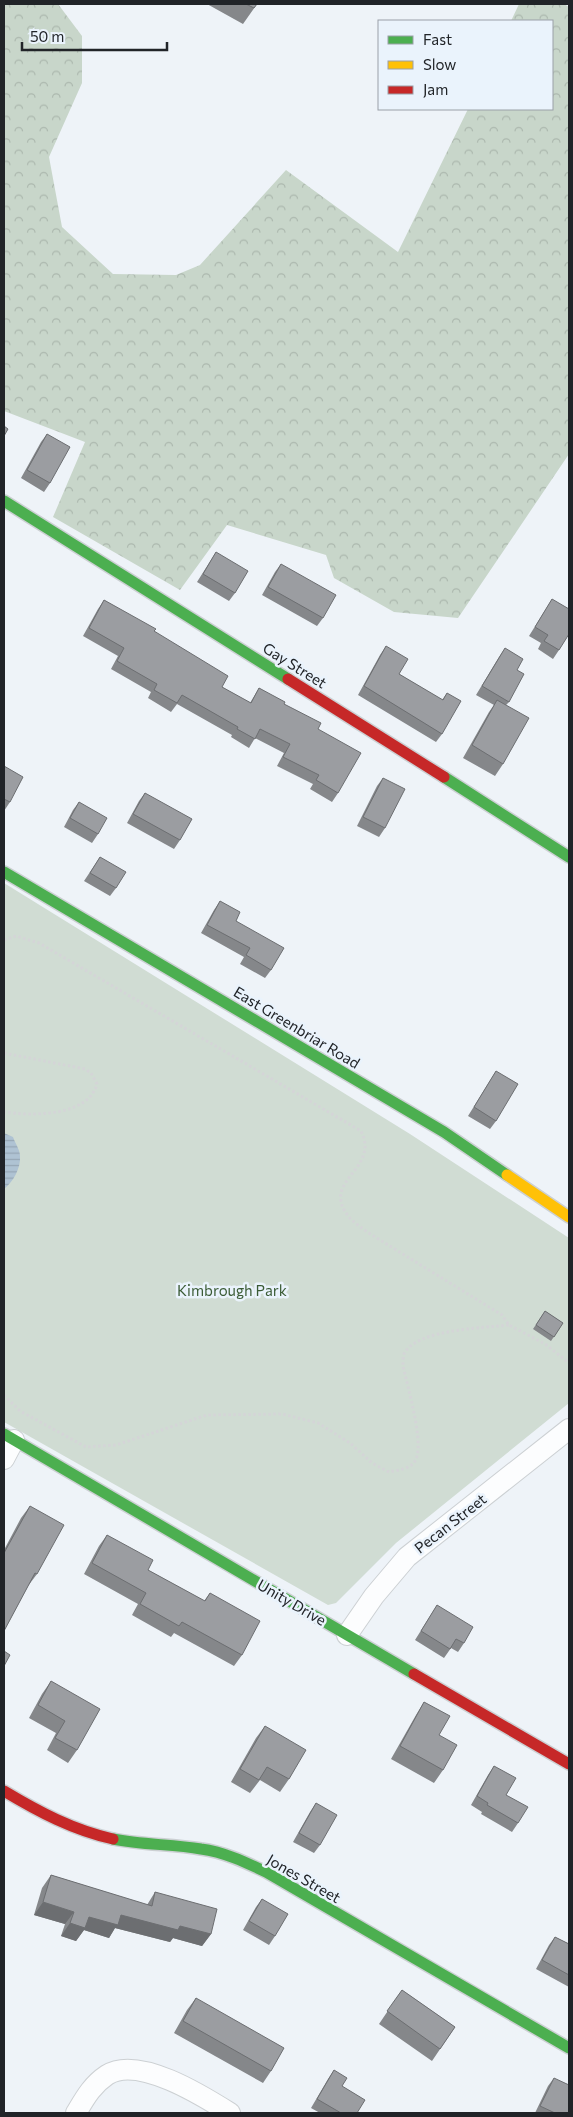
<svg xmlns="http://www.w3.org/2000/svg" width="573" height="2117" font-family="Commissioner,sans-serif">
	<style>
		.forest { fill: url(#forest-crowns) }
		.green { fill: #d0dcd3 }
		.water { fill: url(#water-rules) }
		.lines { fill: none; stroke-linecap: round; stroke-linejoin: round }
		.street-casing { stroke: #ccd0d3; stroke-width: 22 }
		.fast-casing { stroke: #ccd0d3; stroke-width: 14 }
		.slow-casing { stroke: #ccd0d3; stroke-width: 14 }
		.jam-casing { stroke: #ccd0d3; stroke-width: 14 }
		.path { stroke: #d4d5d7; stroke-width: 3; stroke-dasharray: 2.5 2.5; stroke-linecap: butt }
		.street { stroke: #fcfdfe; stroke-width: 20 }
		.fast { stroke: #4caf50; stroke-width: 11 }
		.slow { stroke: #ffc107; stroke-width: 11 }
		.jam { stroke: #c62828; stroke-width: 11 }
		.wall { fill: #85878a }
		.shaded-wall { fill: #6c6e71 }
		.building { fill: #9b9da1; stroke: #6c6e71 }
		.labels { text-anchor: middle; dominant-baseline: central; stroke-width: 5; stroke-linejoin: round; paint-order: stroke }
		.street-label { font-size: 15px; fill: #212428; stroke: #eaf3fc }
		.park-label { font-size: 15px; fill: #3a5b35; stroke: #eaf3fc }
	</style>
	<defs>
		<pattern id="forest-crowns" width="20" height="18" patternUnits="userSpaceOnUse" patternTransform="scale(1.25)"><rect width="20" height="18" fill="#c8d6ca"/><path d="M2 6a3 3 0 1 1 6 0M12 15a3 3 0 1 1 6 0" fill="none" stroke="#acb8ae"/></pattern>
		<pattern id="water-rules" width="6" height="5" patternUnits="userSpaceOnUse" patternTransform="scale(1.25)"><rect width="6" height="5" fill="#afc3d3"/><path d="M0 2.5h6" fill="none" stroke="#96a7b5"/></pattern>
	</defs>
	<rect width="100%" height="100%" fill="#eef3f8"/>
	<path class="forest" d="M 4,4 L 58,4 L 82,36 L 82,83 L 49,157 L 62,227 L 113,274 L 176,275 L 200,265 L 286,170 L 398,252 L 468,109 L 552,109 L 552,21 L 511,21 L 519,4 L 564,4 L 569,7 L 569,454 L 458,618 L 394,612 L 334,578 L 326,555 L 227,525 L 180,590 L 53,517 L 85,442 L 4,411 Z"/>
	<path class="green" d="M 4,883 L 410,1134 L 569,1238 L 569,1403 L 396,1543 L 336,1603 L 328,1605 L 4,1422 Z"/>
	<path class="water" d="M 4,1133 L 13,1137 C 15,1143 20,1150 20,1156 C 21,1168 13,1182 4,1189 Z"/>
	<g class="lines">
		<defs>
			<path id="street" d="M 4,1459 L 14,1440
				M 347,1635 L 374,1596 L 407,1557 L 569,1429
				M 76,2113 C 85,2098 92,2085 107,2075 C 138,2055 203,2096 230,2113"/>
			<path id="fast" d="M 4,501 L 288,679
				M 444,777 L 569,857
				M 4,872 L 444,1132 L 507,1175
				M 4,1434 L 414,1674
				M 113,1839 C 142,1845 172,1844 201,1849 C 224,1852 245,1862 266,1872 L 569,2048"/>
			<path id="slow" d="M 507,1175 L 569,1217"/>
			<path id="jam" d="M 288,679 L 444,777
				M 414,1674 L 569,1764
				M 4,1791 C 39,1812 73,1830 113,1839"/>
		</defs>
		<use href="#street" class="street-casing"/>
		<use href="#fast" class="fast-casing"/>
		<use href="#slow" class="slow-casing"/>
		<use href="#jam" class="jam-casing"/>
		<path class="path" d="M 4,940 L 16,936 L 39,943 L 361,1131 C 381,1170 319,1180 349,1217 C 354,1223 361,1227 367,1232 L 502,1315 L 509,1325 L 545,1344 L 569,1363
			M 4,1053 L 85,1069 L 91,1073 L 97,1084 C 88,1117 31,1116 4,1112
			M 4,1395 L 20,1411 L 86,1447 L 116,1445 L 207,1415 L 282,1414 L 318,1423 L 350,1443 L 372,1463 L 389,1472 C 399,1470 412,1469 416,1459 C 424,1441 407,1385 403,1366 C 403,1362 403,1357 404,1354 C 416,1329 484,1328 509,1325"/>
		<use href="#street" class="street"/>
		<use href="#fast" class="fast"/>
		<use href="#slow" class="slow"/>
		<use href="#jam" class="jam"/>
	</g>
	<path class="wall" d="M 207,4 L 257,4 L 243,24 Z
		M 47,434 L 50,483 L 44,492 L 21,478 L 41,442 Z
		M 216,552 L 235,593 L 229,601 L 197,582 Z
		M 281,564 L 323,618 L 317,626 L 262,595 L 275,572 Z
		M 552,599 L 559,650 L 553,659 L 538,649 L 541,643 L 529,636 Z
		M 104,600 L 154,631 L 222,687 L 250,703 L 259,688 L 284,704 L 318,729 L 338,793 L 332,802 L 310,789 L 313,784 L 277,766 L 284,753 L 255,738 L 249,748 L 231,737 L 232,735 L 177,704 L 171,712 L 148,698 L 151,692 L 111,669 L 118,656 L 83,636 L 98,609 Z
		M 386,646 L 399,674 L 442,700 L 447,693 L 442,734 L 436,742 L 358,695 L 380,655 Z
		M 505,648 L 517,670 L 509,702 L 506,705 L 503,764 L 495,776 L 463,758 L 489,712 L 494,705 L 476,695 L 499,657 Z
		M 4,766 L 10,802 L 4,811 Z
		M 383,778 L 385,828 L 379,837 L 357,826 L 377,786 Z
		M 145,793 L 180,840 L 174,849 L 127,823 L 139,801 Z
		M 79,802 L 98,834 L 92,843 L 64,827 L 73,810 Z
		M 100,857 L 116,888 L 110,896 L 84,881 Z
		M 220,901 L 236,921 L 271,970 L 265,978 L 240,964 L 244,957 L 201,933 L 214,910 Z
		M 496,1071 L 496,1121 L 490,1129 L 468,1116 Z
		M 545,1311 L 563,1323 L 551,1341 L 533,1329 Z
		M 30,1506 L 37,1574 L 28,1586 L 4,1631 L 4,1550 L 21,1518 Z
		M 107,1535 L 148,1570 L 204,1601 L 210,1593 L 242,1655 L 234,1666 L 174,1633 L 171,1637 L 132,1615 L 138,1604 L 84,1574 L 99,1546 Z
		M 437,1605 L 464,1643 L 458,1652 L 451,1648 L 444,1658 L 415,1640 Z
		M 51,1681 L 77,1750 L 68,1763 L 47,1750 L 56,1733 L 29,1718 L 42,1694 Z
		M 424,1702 L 439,1735 L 443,1770 L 434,1783 L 391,1759 L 416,1715 Z
		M 265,1726 L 289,1779 L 280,1792 L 260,1780 L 250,1793 L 231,1782 L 256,1738 Z
		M 494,1766 L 518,1823 L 512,1832 L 481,1814 L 482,1812 L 471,1805 L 488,1775 Z
		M 316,1803 L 320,1845 L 314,1853 L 293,1842 L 310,1812 Z
		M 51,1875 L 147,1905 L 155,1892 L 211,1934 L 202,1946 L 173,1938 L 170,1942 L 115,1928 L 109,1938 L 84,1930 L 76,1941 L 61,1936 L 65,1924 L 34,1915 L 42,1888 Z
		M 262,1899 L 275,1936 L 269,1945 L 243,1930 L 256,1907 Z
		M 555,1937 L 569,1944 L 569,1987 L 536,1969 L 549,1945 Z
		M 402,1990 L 455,2027 L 432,2061 L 379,2024 Z
		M 196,1998 L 271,2071 L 263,2083 L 174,2033 L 187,2010 Z
		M 334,2070 L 342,2086 L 357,2113 L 320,2113 L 311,2108 L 328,2079 Z
		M 554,2078 L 569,2113 L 535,2113 L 548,2086 Z"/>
	<path class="shaded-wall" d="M 43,1902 L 74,1912 L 65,1924 L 34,1915 Z
		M 121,1915 L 180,1926 L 211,1934 L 202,1946 L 173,1938 L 170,1942 L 115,1928 L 109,1938 L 84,1930 L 76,1941 L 61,1936 L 70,1923 L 89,1917 Z"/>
	<path class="building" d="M 246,4 L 257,4 L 254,8 Z
		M 4,426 L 8,429 L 4,436 Z
		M 47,434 L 70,447 L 50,483 L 27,470 Z
		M 216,552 L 248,571 L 235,593 L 203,574 Z
		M 281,564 L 336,595 L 323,618 L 268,587 Z
		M 552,599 L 569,609 L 569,634 L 559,650 L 544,641 L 548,635 L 535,627 Z
		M 104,600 L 156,629 L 154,631 L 228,676 L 222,687 L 251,703 L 259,688 L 285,702 L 284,704 L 321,723 L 318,729 L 361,753 L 338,793 L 316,780 L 319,775 L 283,757 L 290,744 L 260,729 L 255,739 L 237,729 L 238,727 L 182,695 L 177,703 L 154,690 L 157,684 L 117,661 L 124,648 L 89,628 Z
		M 386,646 L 408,659 L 399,674 L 443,700 L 447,693 L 461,701 L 442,734 L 364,686 Z
		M 505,648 L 523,659 L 517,670 L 524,674 L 509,702 L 482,686 Z
		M 497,700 L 529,718 L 503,764 L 472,745 Z
		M 4,766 L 23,777 L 10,802 L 4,799 Z
		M 383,778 L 405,789 L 385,828 L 363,817 Z
		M 145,793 L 192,819 L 180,840 L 133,814 Z
		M 79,802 L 107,818 L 98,834 L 70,818 Z
		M 100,857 L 126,872 L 116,888 L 90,873 Z
		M 220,901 L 240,912 L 236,921 L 284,948 L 271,970 L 246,955 L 250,948 L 207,925 Z
		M 496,1071 L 518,1084 L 496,1121 L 474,1107 Z
		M 545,1311 L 563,1323 L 554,1337 L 536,1325 Z
		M 30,1506 L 64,1525 L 37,1574 L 35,1573 L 4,1631 L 4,1553 Z
		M 107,1535 L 153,1560 L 148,1570 L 205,1601 L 210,1593 L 260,1621 L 242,1655 L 182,1622 L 179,1626 L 140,1604 L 146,1593 L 92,1563 Z
		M 437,1605 L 473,1627 L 464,1643 L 456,1639 L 450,1649 L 421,1631 Z
		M 4,1651 L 10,1655 L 4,1666 Z
		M 51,1681 L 100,1709 L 77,1750 L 55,1738 L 65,1721 L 38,1705 Z
		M 424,1702 L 450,1716 L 439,1735 L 457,1745 L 443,1770 L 400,1746 Z
		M 265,1726 L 306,1750 L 289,1779 L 267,1767 L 259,1780 L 240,1769 Z
		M 494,1766 L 516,1778 L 506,1795 L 528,1807 L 518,1823 L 487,1805 L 488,1803 L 477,1796 Z
		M 316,1803 L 337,1815 L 320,1845 L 299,1833 Z
		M 51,1875 L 152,1906 L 155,1892 L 217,1909 L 211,1934 L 180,1926 L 178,1930 L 121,1915 L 118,1925 L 89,1917 L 85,1928 L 70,1923 L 74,1912 L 43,1902 Z
		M 262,1899 L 288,1914 L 275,1936 L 249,1921 Z
		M 555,1937 L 569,1944 L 569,1975 L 542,1960 Z
		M 402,1990 L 455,2027 L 440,2049 L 387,2011 Z
		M 196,1998 L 284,2048 L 271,2071 L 183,2021 Z
		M 334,2070 L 347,2078 L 342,2086 L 365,2100 L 357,2113 L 341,2113 L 317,2099 Z
		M 554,2078 L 569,2085 L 569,2113 L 555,2113 L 540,2106 Z"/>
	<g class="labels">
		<g class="street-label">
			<text transform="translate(295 665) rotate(32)">Gay Street</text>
			<text transform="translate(297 1027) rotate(31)">East Greenbriar Road</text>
			<text transform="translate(450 1523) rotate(-38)">Pecan Street</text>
			<text transform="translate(292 1602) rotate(30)">Unity Drive</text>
			<text transform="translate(304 1878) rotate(30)">Jones Street</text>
		</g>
		<g class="park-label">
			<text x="232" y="1290">Kimbrough Park</text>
		</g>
	</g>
	<rect width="573" height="2117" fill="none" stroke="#212428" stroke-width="10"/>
	<rect x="378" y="20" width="175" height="90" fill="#eaf3fc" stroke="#9aa0a7"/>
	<rect x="388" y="36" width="25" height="8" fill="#4caf50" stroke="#9aa0a7"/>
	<text x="423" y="45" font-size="15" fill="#212428">Fast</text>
	<rect x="388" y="61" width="25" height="8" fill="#ffc107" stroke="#9aa0a7"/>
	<text x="423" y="70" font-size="15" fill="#212428">Slow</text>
	<rect x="388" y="86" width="25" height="8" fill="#c62828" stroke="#9aa0a7"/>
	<text x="423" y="95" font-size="15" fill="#212428">Jam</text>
	<path d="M22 42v8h145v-8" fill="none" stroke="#212428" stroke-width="2.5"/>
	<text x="30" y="42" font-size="15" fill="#212428" stroke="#eaf3fc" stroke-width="4" paint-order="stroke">50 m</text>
</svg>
